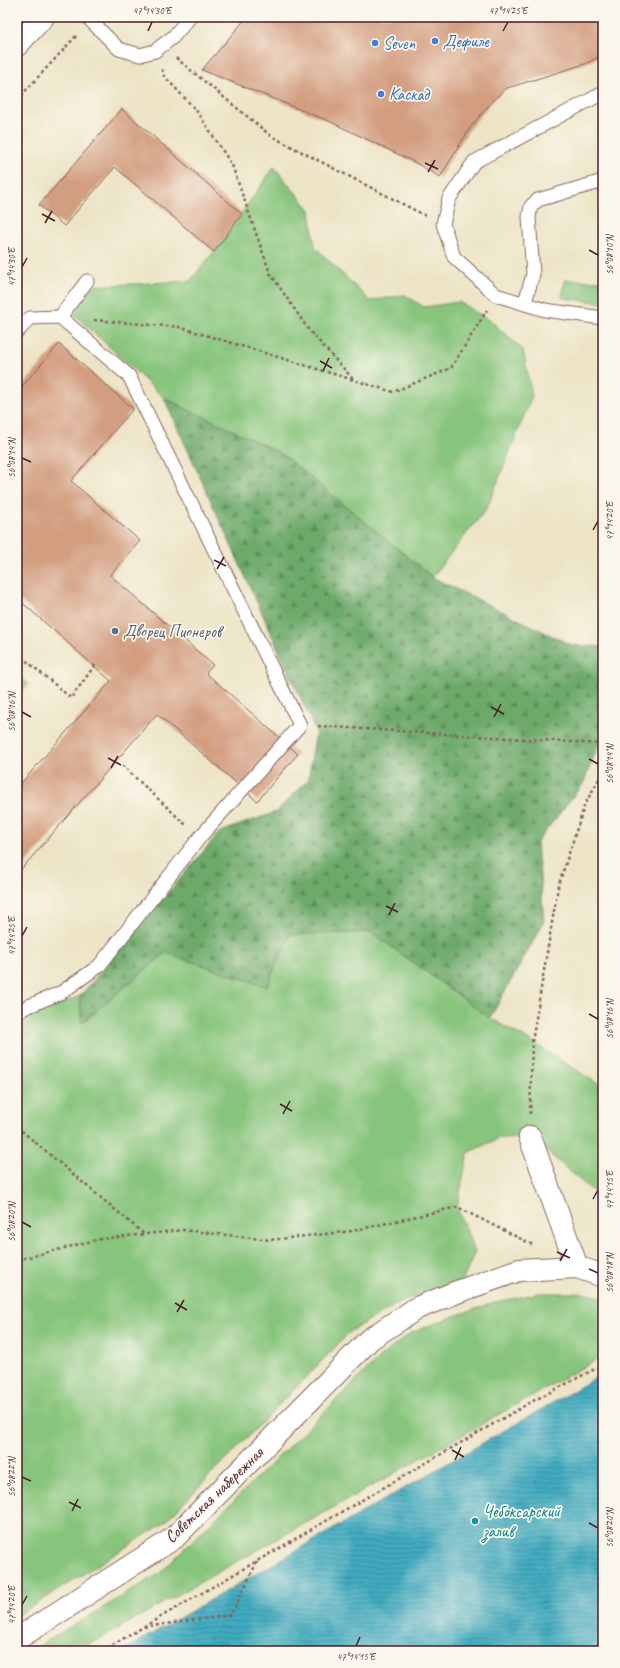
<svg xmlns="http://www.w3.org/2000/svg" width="620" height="1668" font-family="Caveat,sans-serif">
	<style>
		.green { fill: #87c57b; stroke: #687253 }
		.forest { fill: url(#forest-firs); stroke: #5c644b }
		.water { fill: url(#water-rules); stroke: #466576 }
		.building { fill: #d39e80 }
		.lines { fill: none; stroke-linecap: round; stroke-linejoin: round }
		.lane-casing { stroke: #836461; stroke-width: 15 }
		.street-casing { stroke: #836461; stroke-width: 24 }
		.secondary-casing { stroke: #836461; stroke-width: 24 }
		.path { stroke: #836461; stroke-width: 2.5; stroke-dasharray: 3 3; stroke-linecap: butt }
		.lane { stroke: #fff; stroke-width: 13 }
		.street { stroke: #fff; stroke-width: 22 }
		.secondary { stroke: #fff; stroke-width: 22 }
		.ticks { fill: none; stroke: #4a1f2b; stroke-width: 1.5 }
		.shop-dot { fill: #3f7fe0; stroke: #fbf7ec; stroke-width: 1.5 }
		.service-dot { fill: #5c6f8a; stroke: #fbf7ec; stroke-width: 1.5 }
		.culture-dot { fill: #0f9aa8; stroke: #fbf7ec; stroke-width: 1.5 }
		.labels { text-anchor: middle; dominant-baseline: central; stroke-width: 3.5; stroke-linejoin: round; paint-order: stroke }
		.shop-label { font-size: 17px; fill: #366cbe; stroke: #fbf7ec; text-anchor: start }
		.service-label { font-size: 17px; fill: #4e5e75; stroke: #fbf7ec; text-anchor: start }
		.street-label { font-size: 17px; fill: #4a1f2b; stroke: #fbf7ec }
		.culture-label { font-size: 17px; fill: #0d838f; stroke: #fbf7ec; text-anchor: start }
		.neatline { fill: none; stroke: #4a1f2b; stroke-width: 1.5 }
		.ticks-label { font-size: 10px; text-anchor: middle; fill: #4a1f2b }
	</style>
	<defs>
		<pattern id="forest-firs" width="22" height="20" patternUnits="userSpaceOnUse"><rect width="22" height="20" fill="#6daa6b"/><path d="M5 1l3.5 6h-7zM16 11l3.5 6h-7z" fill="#5c8a58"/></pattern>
		<pattern id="water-rules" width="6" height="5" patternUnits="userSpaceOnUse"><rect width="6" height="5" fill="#41abc0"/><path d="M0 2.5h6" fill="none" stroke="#388b9c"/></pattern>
	</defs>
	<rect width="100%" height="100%" fill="#fbf7ec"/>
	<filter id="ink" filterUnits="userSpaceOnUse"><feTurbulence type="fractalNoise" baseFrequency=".025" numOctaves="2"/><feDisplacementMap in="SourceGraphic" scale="8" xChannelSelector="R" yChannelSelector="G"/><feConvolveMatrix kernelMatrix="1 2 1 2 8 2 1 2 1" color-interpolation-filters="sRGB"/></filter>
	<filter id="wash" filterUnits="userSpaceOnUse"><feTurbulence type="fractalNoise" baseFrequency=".012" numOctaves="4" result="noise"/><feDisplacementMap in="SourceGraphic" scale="16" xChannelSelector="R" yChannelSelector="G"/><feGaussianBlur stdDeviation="0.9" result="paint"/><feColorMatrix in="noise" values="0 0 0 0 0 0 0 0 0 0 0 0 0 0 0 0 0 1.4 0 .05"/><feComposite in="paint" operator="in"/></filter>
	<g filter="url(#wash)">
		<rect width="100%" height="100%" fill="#ece4c5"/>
		<path class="green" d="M 274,167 L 310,210 L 315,247 L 370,301 L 405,295 L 424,307 L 459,302 L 491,321 L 523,350 L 532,396 L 487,508 L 432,577 L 281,453 L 164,398 L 73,313 L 93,286 L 190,281 L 214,252 Z
			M 565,280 L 603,281 L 603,303 L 562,298 Z
			M 17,674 L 28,684 L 17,697 Z
			M 371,932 L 490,1018 L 532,1042 L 603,1087 L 603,1200 L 530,1137 L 499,1138 L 468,1153 L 457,1207 L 475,1252 L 463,1280 L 403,1301 L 352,1330 L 164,1523 L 17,1616 L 17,1023 L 80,996 L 82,1023 L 166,952 L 267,987 L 288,934 Z
			M 539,1293 L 581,1293 L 603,1297 L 603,1356 L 78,1651 L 31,1651 L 159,1574 L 381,1356 L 411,1333 L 451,1317 L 497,1302 Z"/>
		<path class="forest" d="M 164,398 L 281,453 L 432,577 L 571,645 L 603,647 L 603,734 L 583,784 L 537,842 L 544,922 L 490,1018 L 371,932 L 289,935 L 267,987 L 166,953 L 81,1023 L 80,996 L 220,832 L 276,812 L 308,780 L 316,732 Z"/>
		<path class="water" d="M 603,1375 L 603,1651 L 122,1651 L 599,1376 Z"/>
		<g id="blocks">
			<path class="building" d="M 247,17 L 603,17 L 603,55 L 585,64 L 507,88 L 493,100 L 470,128 L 440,177 L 414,162 L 331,122 L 202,70 Z
				M 122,109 L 242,214 L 214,252 L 115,167 L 64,226 L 39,205 Z
				M 59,344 L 133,409 L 71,481 L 140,541 L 110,575 L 213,665 L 206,673 L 298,754 L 257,801 L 157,714 L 17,874 L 17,788 L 111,681 L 17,598 L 17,392 Z"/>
		</g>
	</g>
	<g filter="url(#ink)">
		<use href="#blocks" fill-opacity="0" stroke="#836461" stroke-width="1"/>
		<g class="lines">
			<defs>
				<path id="lane" d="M 87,17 L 119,49 L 140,55 L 155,51 L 173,37 L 190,17
					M 603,93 L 474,162 L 449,199 L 443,224 L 454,257 L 496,295 L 545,310 L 603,318
					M 525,302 L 533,274 L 529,217 L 531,206 L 538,200 L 603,181
					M 60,317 L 87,281
					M 17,332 L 30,318 L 60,317 L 129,376 L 300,725 L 200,837 L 99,966 L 62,992 L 17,1011"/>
				<path id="street" d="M 530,1137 L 577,1267
					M 17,1639 L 174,1538 L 370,1339 L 417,1308 L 457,1292 L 519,1270 L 577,1267 L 603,1276"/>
				<path id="secondary" d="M 17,45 L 43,17"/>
			</defs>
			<use href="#lane" class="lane-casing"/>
			<use href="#street" class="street-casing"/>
			<use href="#secondary" class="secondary-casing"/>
			<path class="path" d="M 176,58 L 271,136 L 426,216
				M 162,69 L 164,76 L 196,110 L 232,165 L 270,273 L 308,329 L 353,379
				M 17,100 L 78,34
				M 94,320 L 179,327 L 393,392 L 451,368 L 487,310
				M 17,653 L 71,698 L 95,665
				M 318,726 L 603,744
				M 122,765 L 186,825
				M 530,1114 L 532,1042 L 558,887 L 585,804 L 603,772
				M 17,1127 L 144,1234
				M 17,1260 L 100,1239 L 183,1230 L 270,1240 L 352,1231 L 457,1207 L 533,1245
				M 144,1627 L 231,1615 L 257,1562
				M 102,1651 L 531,1402 L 595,1369 L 603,1367"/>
			<use href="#lane" class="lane"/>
			<use href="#street" class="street"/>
			<use href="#secondary" class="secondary"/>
		</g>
	</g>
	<path class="ticks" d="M 148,31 L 152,22M 503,31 L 508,22M 425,163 L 438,169M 428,172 L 435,160M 42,214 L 55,221M 45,223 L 52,211M 589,250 L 598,255M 22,267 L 27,258M 320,361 L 332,368M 323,371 L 329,358M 22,458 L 31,462M 593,530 L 598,521M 214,560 L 226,566M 217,569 L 224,557M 491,707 L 504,714M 22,712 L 31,717M 494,717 L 501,704M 108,758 L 121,765M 589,759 L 598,764M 111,768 L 118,756M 386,906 L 398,912M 389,915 L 395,903M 22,936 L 27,927M 589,1014 L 598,1019M 280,1104 L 292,1111M 283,1114 L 290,1101M 593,1199 L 598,1190M 22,1222 L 31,1227M 557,1252 L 570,1258M 560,1261 L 567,1249M 589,1269 L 598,1273M 175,1303 L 187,1310M 177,1312 L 184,1300M 452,1450 L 464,1457M 455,1460 L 461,1447M 22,1477 L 31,1481M 69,1502 L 81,1508M 72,1511 L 78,1499M 589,1523 L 598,1528M 22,1605 L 27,1596M 356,1646 L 360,1637"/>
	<g class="shop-dot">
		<circle cx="435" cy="41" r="4"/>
		<circle cx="375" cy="43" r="4"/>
		<circle cx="381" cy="94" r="4"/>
	</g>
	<circle class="service-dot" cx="115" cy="631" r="4"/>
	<circle class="culture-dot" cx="475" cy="1521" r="4"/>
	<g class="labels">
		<g class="shop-label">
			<text x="443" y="41">Дефиле</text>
			<text x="383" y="43">Seven</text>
			<text x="389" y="94">Каскад</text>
		</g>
		<g class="service-label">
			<text x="123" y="631">Дворец Пионеров</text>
		</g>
		<g class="street-label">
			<text transform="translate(214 1495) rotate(-44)">Советская набережная</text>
		</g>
		<g class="culture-label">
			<text x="483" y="1511">Чебоксарский<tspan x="483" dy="20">залив</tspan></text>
		</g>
	</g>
	<rect width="620" height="1668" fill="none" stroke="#fbf7ec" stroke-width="44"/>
	<rect x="22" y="22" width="576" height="1624" class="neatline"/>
	<g class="ticks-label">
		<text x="152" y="14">47°14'30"E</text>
		<text x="508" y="14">47°14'25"E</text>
		<text transform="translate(609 255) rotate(-90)" y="4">56°08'10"N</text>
		<text transform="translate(11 267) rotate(-90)" y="4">47°14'30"E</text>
		<text transform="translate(11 458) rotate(-90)" y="4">56°08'14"N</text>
		<text transform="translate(609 521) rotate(-90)" y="4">47°14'20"E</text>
		<text transform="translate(11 712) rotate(-90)" y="4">56°08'16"N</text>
		<text transform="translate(609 764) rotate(-90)" y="4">56°08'14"N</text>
		<text transform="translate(11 936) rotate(-90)" y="4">47°14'25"E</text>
		<text transform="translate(609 1019) rotate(-90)" y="4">56°08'16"N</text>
		<text transform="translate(609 1190) rotate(-90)" y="4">47°14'15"E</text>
		<text transform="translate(11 1222) rotate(-90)" y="4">56°08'20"N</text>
		<text transform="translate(609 1273) rotate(-90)" y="4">56°08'18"N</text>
		<text transform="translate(11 1477) rotate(-90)" y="4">56°08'22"N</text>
		<text transform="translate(609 1528) rotate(-90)" y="4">56°08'20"N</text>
		<text transform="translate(11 1605) rotate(-90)" y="4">47°14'20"E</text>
		<text x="356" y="1660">47°14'15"E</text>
	</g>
</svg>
